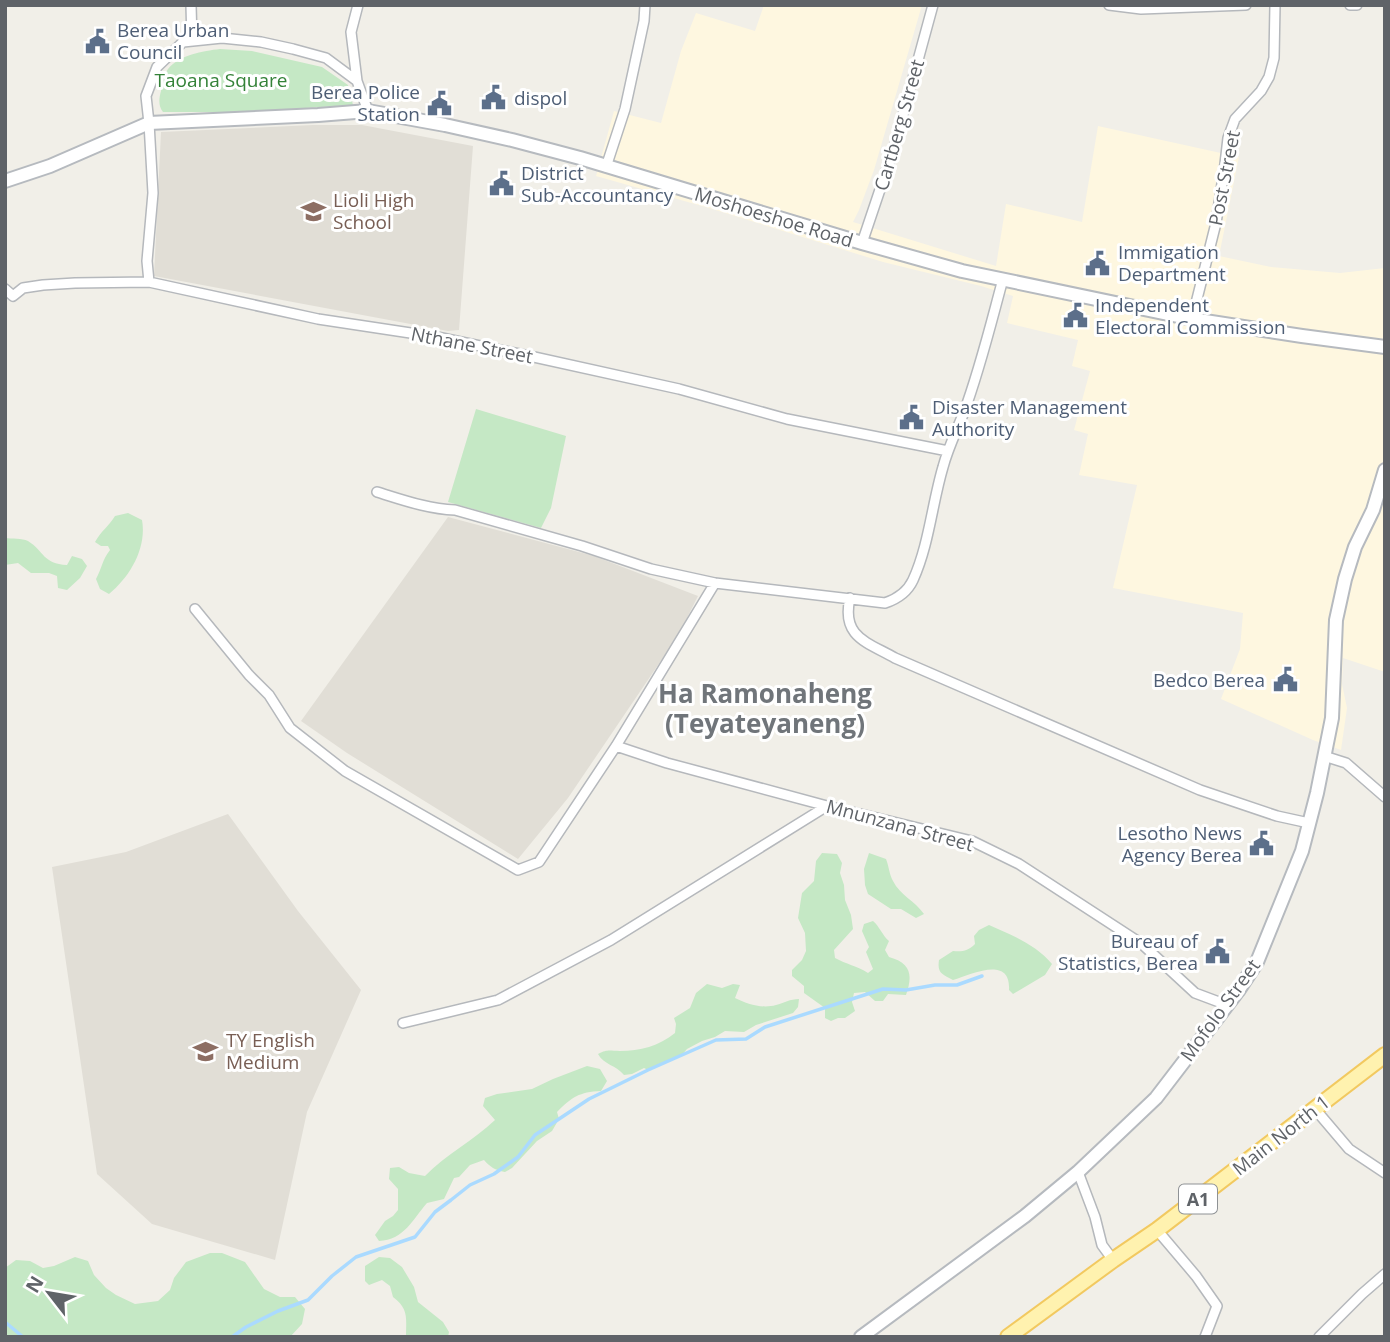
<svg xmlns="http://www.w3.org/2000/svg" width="1390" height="1342" font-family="'Open Sans',sans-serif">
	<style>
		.commercial { fill: #fef7e0 }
		.education { fill: #e1ded6 }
		.green { fill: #c5e8c5 }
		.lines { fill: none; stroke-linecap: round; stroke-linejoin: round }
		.stream { stroke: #aadaff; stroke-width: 3.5 }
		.street-casing { stroke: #b5b8bc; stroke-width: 12 }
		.secondary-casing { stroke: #b6babf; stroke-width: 16 }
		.primary-casing { stroke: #f2c960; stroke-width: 18 }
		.street { stroke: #fff; stroke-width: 9 }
		.secondary { stroke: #fff; stroke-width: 12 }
		.primary { stroke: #fff2af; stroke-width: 14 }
		.labels { text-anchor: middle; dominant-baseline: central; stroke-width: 6; stroke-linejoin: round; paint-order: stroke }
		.shield { fill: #fff; stroke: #8f9295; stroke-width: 2 }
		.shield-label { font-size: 18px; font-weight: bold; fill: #5f6368 }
		.service-label { font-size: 19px; fill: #4e5e75; stroke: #fff; text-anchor: start }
		.park-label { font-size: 19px; fill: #348238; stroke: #fff }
		.street-label { font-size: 19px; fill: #5f6368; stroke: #fff }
		.education-label { font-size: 19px; fill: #785e54; stroke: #fff; text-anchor: start }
		.district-label { font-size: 26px; font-weight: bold; fill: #70757a; stroke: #fff }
	</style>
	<rect width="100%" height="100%" fill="#f1efe8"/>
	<path class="commercial" d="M 764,5 L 922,5 L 874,170 L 859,210 L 853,222 L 996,266 L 1006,204 L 1082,222 L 1098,126 L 1239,157 L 1219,256 L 1271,267 L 1340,273 L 1385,268 L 1385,672 L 1343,658 L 1342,684 L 1347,708 L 1341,750 L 1313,740 L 1221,699 L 1240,649 L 1243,613 L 1113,588 L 1137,485 L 1079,475 L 1088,434 L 1074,430 L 1090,371 L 1072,366 L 1078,340 L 1007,323 L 1013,296 L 981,286 L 883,262 L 709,208 L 596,176 L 614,111 L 661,123 L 681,51 L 696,13 L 755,31 Z"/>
	<path class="education" d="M 313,125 L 362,125 L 473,146 L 459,330 L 448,331 L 154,276 L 161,132 Z
		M 448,517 L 594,556 L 698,596 L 679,634 L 568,798 L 518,859 L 347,753 L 301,721 Z
		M 228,814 L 298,911 L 361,990 L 307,1112 L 275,1260 L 152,1224 L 97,1174 L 52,867 L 126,852 Z"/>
	<path class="green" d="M 220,49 L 252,51 L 322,67 L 348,85 L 353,105 L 243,112 L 163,112 C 158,106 159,98 161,91 C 162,84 164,74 168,69 C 179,55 203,51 220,49 Z
		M 476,409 L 566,436 L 551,508 L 541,528 L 448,502 Z
		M 128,513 L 142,520 C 147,548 130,577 109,594 L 100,589 L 96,579 C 102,568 102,560 110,550 L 108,546 L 101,546 L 95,542 C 101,531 109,526 115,516 Z
		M 5,538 C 12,539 22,538 28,541 C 44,551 43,564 67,565 L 72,556 L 82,559 L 87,566 L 80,578 L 67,590 L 58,588 L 57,576 L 49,573 L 31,573 L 18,563 L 5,565 Z
		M 822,853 L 837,854 L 842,863 L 840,873 L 844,885 L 845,900 L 851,915 L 853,929 L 834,950 L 835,958 C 846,964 857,966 868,973 L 873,969 L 866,952 L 869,947 L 862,931 L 864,924 L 873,921 C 880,927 882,935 889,941 L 885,950 L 889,957 C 911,963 913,975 906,995 L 888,994 L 883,1001 L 875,1001 L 865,992 L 854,993 L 852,1002 L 855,1011 L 845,1018 L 838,1018 L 831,1021 L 825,1018 L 825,1008 L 804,993 L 804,986 L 792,976 L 792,970 L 802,960 L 806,951 L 805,933 L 798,918 L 802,893 L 814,881 L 816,861 Z
		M 869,853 L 886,859 C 889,866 889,874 893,881 C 900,895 915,901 924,914 L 916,918 L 901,909 L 891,909 L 868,894 L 865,885 L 864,869 Z
		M 989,925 C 1012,935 1036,945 1052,964 L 1045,975 L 1013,994 L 1009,990 C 1011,955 972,974 953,980 C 942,974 937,973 939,960 L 953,951 C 962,952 968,951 975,944 L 974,936 L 979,930 Z
		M 707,984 L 722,988 L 733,984 L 740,985 L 735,998 C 747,1004 762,1009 776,1005 C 784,1003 790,999 799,999 L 798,1007 L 793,1013 L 756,1025 L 744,1032 L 725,1031 L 715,1037 L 702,1041 L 687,1049 L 681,1056 L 648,1070 L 644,1068 L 632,1074 L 624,1075 C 616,1065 604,1065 598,1054 C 608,1049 609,1051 620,1051 C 640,1051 659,1046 675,1033 L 676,1024 L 674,1018 L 690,1008 L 696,993 Z
		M 587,1066 L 600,1069 L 607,1081 L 601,1091 C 579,1092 572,1097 557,1112 L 559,1119 L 552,1131 L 537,1141 L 512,1168 L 505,1172 C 495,1170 490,1167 484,1160 L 470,1165 L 459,1177 L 454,1178 L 444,1199 L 427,1203 C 413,1219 404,1240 379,1241 L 375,1235 L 385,1221 L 393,1216 L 398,1210 L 398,1189 L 389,1179 L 390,1168 L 399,1167 L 409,1173 L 425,1176 C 446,1154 473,1141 495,1120 L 483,1106 L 485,1098 L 497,1094 L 532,1089 L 553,1079 Z
		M 210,1253 L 222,1253 L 245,1262 L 264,1289 L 280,1297 L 295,1297 L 305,1309 L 302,1324 L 290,1337 L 5,1337 L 5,1268 L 16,1260 L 30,1261 L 43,1268 L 54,1266 L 75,1257 L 88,1261 L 94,1275 L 106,1288 L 116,1295 L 135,1304 L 158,1301 L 170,1290 L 174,1278 L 186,1262 Z
		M 379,1257 L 390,1258 L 402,1267 L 414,1287 L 418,1302 L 443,1322 L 449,1332 L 448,1337 L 406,1337 C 406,1318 409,1309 393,1297 L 390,1286 L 382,1280 L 369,1285 L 365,1281 L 365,1266 Z"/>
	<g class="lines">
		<path class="stream" d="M 5,1322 L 23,1337
			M 232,1337 L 246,1327 L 278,1311 L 308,1300 L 332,1276 L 356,1257 L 415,1237 L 435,1212 L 451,1200 L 470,1185 L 494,1174 L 518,1157 L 535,1135 L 589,1099 L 648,1070 L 716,1040 L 746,1039 L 765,1027 L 883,989 L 906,990 L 935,985 L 957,985 L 982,976"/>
		<defs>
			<path id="street" d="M 191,5 L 192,41
				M 1109,5 L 1141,9 L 1246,5
				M 1350,5 L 1357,5
				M 357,81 L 351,32 L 358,5
				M 368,111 L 357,81 L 326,58 L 293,49 L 261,42 L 222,38 L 183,42 L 157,67 L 146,96 L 149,123 L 153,193 L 147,261 L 149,282 L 318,319 L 437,337 L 534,357 L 679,389 L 787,419 L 948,451
				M 606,167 L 625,109 L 644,21 L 645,5
				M 862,243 L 894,148 L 933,5
				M 5,289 L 13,296 L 23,288 L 43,285 L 75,283 L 149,282
				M 1192,319 L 1216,223 L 1225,164 L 1228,138 L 1235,119 L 1261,91 L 1269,77 L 1274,58 L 1275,5
				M 377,492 C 403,500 428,509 455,510 L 582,546 L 651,569 L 715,583 L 885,603 C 897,599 907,593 913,580 C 929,545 932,504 943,467 C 948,448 957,430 964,412 C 980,369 991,323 1003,279
				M 850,598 C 841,637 867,642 895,658 L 1200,790 L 1277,816 L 1309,823
				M 195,609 L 249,675 L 269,695 L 290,728 L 345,771 L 518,870 L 539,862 L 616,746 L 715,583
				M 616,746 L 667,763 L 827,806 L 972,841 L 1019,864 L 1142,944 L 1195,993 L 1227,1005
				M 1324,756 L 1346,763 L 1385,797
				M 403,1023 L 498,1000 L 611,940 L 827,806
				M 1315,1109 L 1349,1149 L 1385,1173
				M 1078,1172 L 1095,1217 L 1102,1245 L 1113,1260
				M 1157,1230 L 1196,1276 L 1217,1306 L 1205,1337
				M 1319,1337 L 1362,1294 L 1385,1274"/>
			<path id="secondary" d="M 5,181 L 50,166 L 149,123 L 318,115 L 368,111 L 445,125 L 512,140 L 580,158 L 862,243 L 962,271 L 1192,319 L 1302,336 L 1385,347
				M 861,1337 L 1025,1216 L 1078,1172 L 1156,1098 L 1238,991 L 1257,962 L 1302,851 L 1317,793 L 1332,718 L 1336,620 L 1345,579 L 1355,547 L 1373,510 L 1385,470"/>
			<path id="primary" d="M 1008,1337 L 1113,1260 L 1157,1230 L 1385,1055"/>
		</defs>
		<use href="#street" class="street-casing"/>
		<use href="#secondary" class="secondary-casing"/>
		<use href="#primary" class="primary-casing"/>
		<use href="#street" class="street"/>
		<use href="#secondary" class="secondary"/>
		<use href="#primary" class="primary"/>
	</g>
	<defs>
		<symbol id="civic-bare" viewBox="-9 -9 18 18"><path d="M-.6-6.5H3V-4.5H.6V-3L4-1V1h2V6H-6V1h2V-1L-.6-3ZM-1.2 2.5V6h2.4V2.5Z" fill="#5c6f8a" stroke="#fff" stroke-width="2.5" paint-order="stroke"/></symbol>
		<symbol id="school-bare" viewBox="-9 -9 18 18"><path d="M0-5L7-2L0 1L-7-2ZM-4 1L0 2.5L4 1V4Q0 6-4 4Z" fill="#8d6e63" stroke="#fff" stroke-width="2.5" paint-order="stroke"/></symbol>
	</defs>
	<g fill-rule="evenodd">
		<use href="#civic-bare" x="80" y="24" width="35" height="35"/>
		<use href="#civic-bare" x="476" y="80" width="35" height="35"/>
		<use href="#civic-bare" x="422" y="86" width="35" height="35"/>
		<use href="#civic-bare" x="484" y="166" width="35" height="35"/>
		<use href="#school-bare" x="296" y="194" width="35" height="35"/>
		<use href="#civic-bare" x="1080" y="246" width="35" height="35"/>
		<use href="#civic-bare" x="1058" y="298" width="35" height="35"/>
		<use href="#civic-bare" x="894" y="400" width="35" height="35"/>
		<use href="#civic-bare" x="1268" y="662" width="35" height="35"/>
		<use href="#civic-bare" x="1244" y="826" width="35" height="35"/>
		<use href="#civic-bare" x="1200" y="934" width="35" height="35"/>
		<use href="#school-bare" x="188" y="1034" width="35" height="35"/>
	</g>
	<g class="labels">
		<rect class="shield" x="1179" y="1184.5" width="38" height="29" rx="5"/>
		<g class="shield-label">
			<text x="1198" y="1199">A1</text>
		</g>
		<g class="service-label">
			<text x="117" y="30">Berea Urban<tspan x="117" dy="22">Council</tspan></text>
			<text x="420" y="92" text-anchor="end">Berea Police<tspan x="420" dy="22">Station</tspan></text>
			<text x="514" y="98">dispol</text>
			<text x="521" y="173">District<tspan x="521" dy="22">Sub-Accountancy</tspan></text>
			<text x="1118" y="252">Immigation<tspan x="1118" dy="22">Department</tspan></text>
			<text x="1095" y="305">Independent<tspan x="1095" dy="22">Electoral Commission</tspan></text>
			<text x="932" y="407">Disaster Management<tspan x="932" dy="22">Authority</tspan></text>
			<text x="1265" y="680" text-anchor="end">Bedco Berea</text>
			<text x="1242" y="833" text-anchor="end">Lesotho News<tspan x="1242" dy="22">Agency Berea</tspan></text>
			<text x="1198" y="941" text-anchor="end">Bureau of<tspan x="1198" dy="22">Statistics, Berea</tspan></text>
		</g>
		<g class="park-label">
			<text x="221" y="80">Taoana Square</text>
		</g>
		<g class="street-label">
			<text transform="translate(899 125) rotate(-74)">Cartberg Street</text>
			<text transform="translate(1224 178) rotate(-79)">Post Street</text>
			<text transform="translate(774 217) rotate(17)">Moshoeshoe Road</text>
			<text transform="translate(472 345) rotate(11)">Nthane Street</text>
			<text transform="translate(900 825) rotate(15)">Mnunzana Street</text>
			<text transform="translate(1220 1010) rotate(-54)">Mofolo Street</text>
			<text transform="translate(1281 1135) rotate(-38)">Main North 1</text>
		</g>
		<g class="education-label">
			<text x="333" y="200">Lioli High<tspan x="333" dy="22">School</tspan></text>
			<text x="226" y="1040">TY English<tspan x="226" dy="22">Medium</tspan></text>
		</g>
		<g class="district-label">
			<text x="765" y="693">Ha Ramonaheng<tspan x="765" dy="30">(Teyateyaneng)</tspan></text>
		</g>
	</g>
	<rect width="1390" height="1342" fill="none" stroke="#5f6368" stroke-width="14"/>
	<g transform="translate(49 1293) rotate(301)" stroke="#ffffff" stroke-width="5" paint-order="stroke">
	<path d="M0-5L12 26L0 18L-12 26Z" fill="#5f6368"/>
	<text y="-10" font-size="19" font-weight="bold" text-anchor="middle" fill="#5f6368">N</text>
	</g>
</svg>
